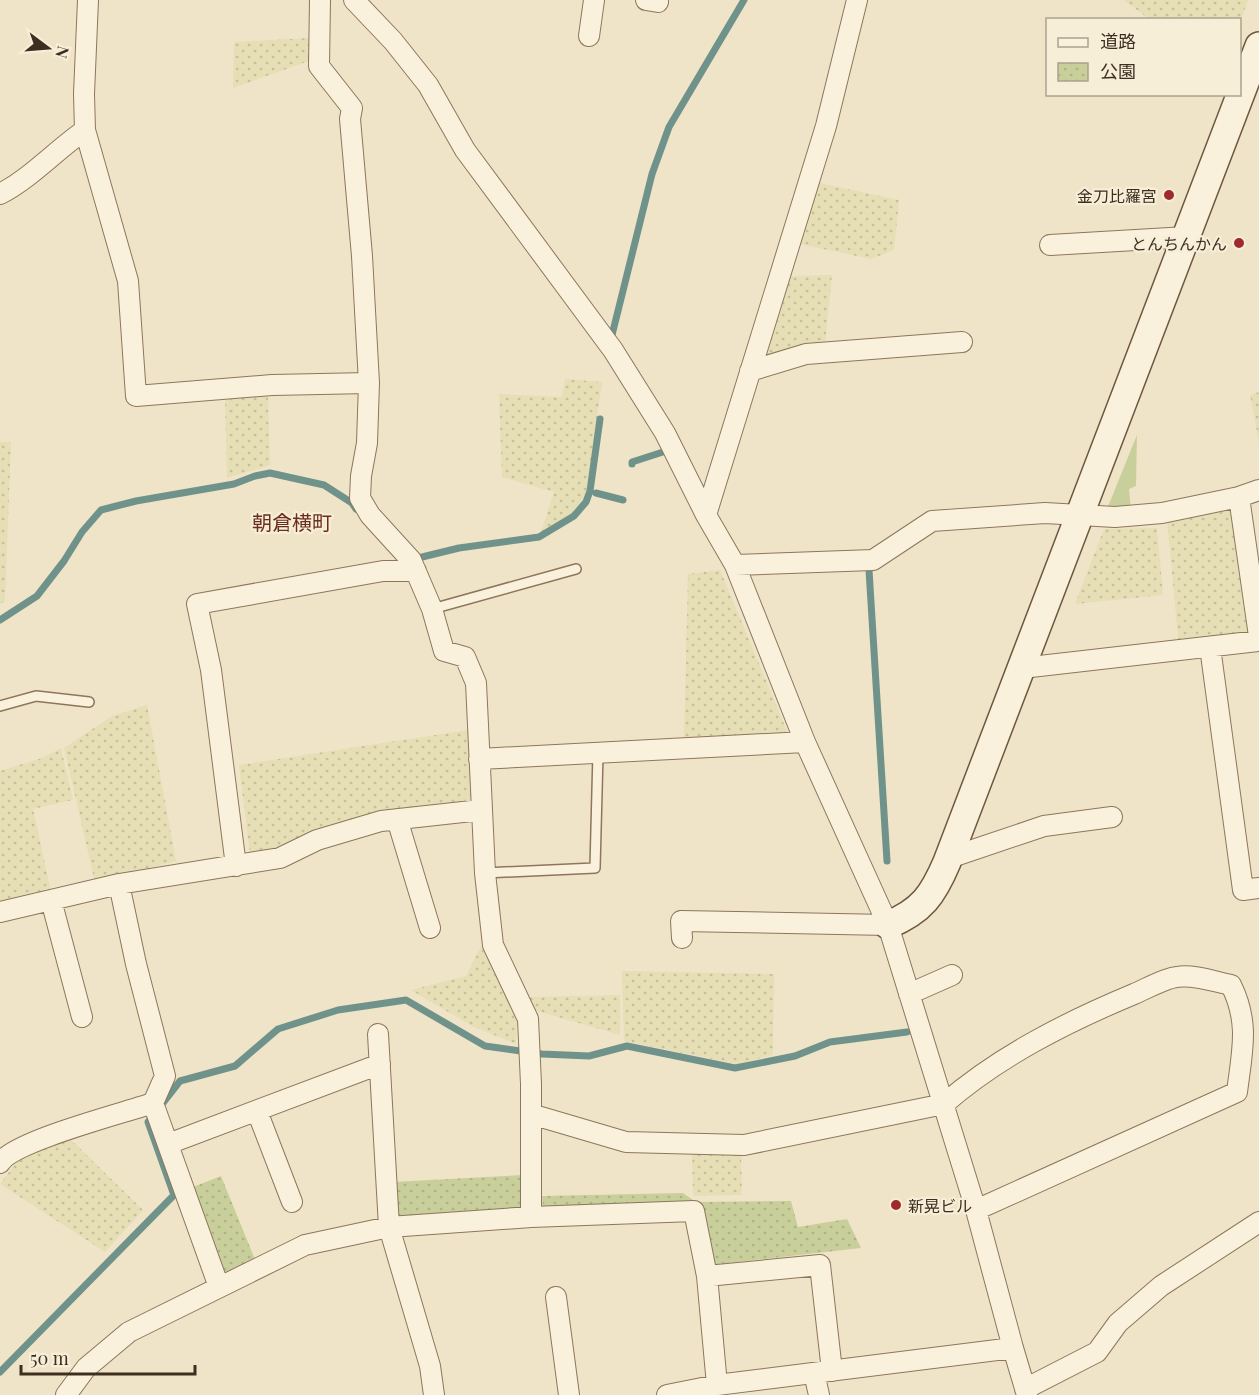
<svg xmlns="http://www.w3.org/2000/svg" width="1259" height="1395" font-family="'Playfair Display','Noto Sans JP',serif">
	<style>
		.farmland { fill: url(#farmland-dots) }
		.grass { fill: #c9cf9b }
		.park { fill: url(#park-dots) }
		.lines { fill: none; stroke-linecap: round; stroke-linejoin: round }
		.stream { stroke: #6f938a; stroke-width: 7 }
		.lane-casing { stroke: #8d765c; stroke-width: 12 }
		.street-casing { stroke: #8d765c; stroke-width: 22 }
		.secondary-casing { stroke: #6f573f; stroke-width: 30 }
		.lane { stroke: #faf1dc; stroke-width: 9 }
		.street { stroke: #faf1dc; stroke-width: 20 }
		.secondary { stroke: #faf1dc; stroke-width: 27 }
		.poi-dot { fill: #9e2a2b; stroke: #f7eed8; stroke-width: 2 }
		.labels { text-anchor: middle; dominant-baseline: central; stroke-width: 4.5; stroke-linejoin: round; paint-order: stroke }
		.poi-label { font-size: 16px; fill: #3d2e20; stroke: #f7eed8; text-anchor: end }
		.quarter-label { font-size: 20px; fill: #6b2e1e; stroke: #f7eed8 }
	</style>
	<defs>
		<pattern id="farmland-dots" width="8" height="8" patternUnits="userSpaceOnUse" patternTransform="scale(1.5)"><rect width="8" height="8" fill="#e6deb5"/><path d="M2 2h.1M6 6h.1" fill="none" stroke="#c6bf9b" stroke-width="1.8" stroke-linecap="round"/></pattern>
		<pattern id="park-dots" width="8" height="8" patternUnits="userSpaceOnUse" patternTransform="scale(1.5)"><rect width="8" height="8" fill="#c9cf9b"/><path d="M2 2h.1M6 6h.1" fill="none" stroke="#aeb285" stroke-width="1.8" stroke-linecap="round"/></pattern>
	</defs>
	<rect width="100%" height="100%" fill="#f0e4c8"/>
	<path class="farmland" d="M 1124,0 L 1248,0 L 1240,23 L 1240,20 L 1149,19 Z
		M 310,38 L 309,61 L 233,88 L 234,42 Z
		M 819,183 L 899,200 L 894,250 L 871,259 L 800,244 Z
		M 832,275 L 825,344 L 760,361 L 790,276 Z
		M 565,379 L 602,382 L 587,490 L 578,511 L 541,532 L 554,492 L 502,477 L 499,394 L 562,397 Z
		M 1259,392 L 1259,442 L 1250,395 Z
		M 268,395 L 270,465 L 227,478 L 225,399 Z
		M 0,442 L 11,442 L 5,601 L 0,604 Z
		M 1236,508 L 1254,637 L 1179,647 L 1167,520 Z
		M 1157,528 L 1163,595 L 1075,604 L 1104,529 Z
		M 720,570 L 789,736 L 684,741 L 688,574 Z
		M 147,705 L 176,861 L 95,882 L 64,748 L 112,716 Z
		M 468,730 L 474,803 L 392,812 L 332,824 L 282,850 L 250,854 L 239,765 Z
		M 61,748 L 73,800 L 33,809 L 51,891 L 0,904 L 0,771 L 42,758 Z
		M 481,946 L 517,1022 L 516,1044 L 472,1026 L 411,990 L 466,976 Z
		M 622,971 L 774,974 L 773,1055 L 737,1064 L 624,1041 Z
		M 620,995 L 620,1035 L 534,1010 L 528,997 Z
		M 68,1137 L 143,1210 L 105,1252 L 0,1184 L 22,1155 Z
		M 692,1152 L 741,1154 L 742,1195 L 693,1196 Z"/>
	<path class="grass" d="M 1137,435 L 1136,486 L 1129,489 L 1131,510 L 1107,509 Z"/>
	<path class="park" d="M 522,1175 L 524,1214 L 395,1221 L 393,1182 Z
		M 221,1176 L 256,1262 L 224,1278 L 193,1187 Z
		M 683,1193 L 696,1202 L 791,1201 L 798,1227 L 847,1219 L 861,1248 L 711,1265 L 697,1207 L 543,1209 L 542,1196 Z"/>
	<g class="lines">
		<path class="stream" d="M 612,335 L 652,174 L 669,127 L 744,0
			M 632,464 L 632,462 L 666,451
			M 596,493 L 623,500
			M 418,558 L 459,548 L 539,537 L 574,516 L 586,502 L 590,491 L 600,419
			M 869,570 L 887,861
			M 0,620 L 37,596 L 64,561 L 82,532 L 101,510 L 136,501 L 234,484 L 255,476 L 270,473 L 324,485 L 352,503 L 356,509
			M 0,1372 L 174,1195 L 148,1122 L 180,1081 L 235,1066 L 278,1029 L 338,1010 L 406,1000 L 485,1046 L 542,1054 L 589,1056 L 627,1046 L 735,1068 L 795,1056 L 830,1042 L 907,1032"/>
		<defs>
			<path id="lane" d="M 432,609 L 576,569
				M 0,706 L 36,696 L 89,702
				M 485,873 L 595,868 L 598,753"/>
			<path id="street" d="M 88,0 L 84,94 L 85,130 L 128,281 L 136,396 L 272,385 L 369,383
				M 320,0 L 319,66 L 352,108 L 350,119 L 362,256 L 369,383 L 367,443 L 361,476 L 360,498 L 370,515 L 411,560 L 432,609 L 444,651 L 465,657 L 476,683 L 485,873 L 493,945 L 528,1019 L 531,1084 L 531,1217
				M 354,0 L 393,41 L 428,85 L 465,150 L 613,350 L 665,433 L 706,515 L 735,565 L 805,742 L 888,925 L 976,1210 L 1013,1348 L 1027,1395
				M 646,0 L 658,2
				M 589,36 L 594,0
				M 0,194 C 31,178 56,150 85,130
				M 1050,245 L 1187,237
				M 750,371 L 806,354 L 962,342
				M 1239,497 L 1259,636
				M 706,515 L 826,126 L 857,0
				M 735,565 L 873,560 L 932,521 L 1045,513 L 1115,517 L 1162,513 L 1239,497 L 1259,490
				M 1210,647 L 1243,890 L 1259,888
				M 1022,668 L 1259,641
				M 479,759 L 805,742
				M 397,819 L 430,928
				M 949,858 L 1044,826 L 1112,817
				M 236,866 L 211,670 L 197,604 L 383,571 L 416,571
				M 119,884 L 136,964 L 165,1076 L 153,1103 L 219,1287
				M 51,900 L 82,1017
				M 0,912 L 119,884 L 280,858 L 317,840 L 381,821 L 481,810
				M 682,938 L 681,921 L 888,925
				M 909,994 L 952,975
				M 378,1034 L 389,1227 L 430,1366 L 434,1395
				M 257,1111 L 292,1202
				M 531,1116 L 541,1117 L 626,1142 L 744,1145 L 944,1104 C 999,1056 1067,1022 1134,994 C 1146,989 1165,978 1177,977 C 1193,974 1216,982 1231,985 C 1250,1023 1242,1052 1237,1092 L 976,1210
				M 168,1144 L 380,1064
				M 0,1163 C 13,1141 124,1113 153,1103
				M 707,1276 L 820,1265 L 832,1371
				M 556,1297 L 569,1395
				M 814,1373 L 819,1395
				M 1025,1389 L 1097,1352 L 1118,1323 L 1161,1286 L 1259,1222
				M 66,1395 L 86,1368 L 129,1332 L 305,1245 L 389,1227 L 531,1217 L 694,1211 L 707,1276 L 717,1385
				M 667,1395 L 717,1385 L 1013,1348"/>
			<path id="secondary" d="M 888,925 C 922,911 933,895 947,862 L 1259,46"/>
		</defs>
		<use href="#lane" class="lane-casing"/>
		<use href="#street" class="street-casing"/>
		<use href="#secondary" class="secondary-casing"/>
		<use href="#lane" class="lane"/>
		<use href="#street" class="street"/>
		<use href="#secondary" class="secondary"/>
	</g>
	<g class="poi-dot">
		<circle cx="1169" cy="195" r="6"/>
		<circle cx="1239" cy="243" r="6"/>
		<circle cx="896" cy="1205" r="6"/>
	</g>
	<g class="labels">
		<g class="poi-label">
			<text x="1157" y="195">金刀比羅宮</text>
			<text x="1227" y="243">とんちんかん</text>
			<text x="908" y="1205" text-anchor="start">新晃ビル</text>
		</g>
		<g class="quarter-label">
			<text x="292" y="521">朝倉横町</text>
		</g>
	</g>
	<rect x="1046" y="18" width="195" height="78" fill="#f7eed8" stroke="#ada18e" stroke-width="1.5"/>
	<rect x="1058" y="38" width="30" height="9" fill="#faf1dc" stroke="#ada18e" stroke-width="1.5"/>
	<text x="1100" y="48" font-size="18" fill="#3d2e20">道路</text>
	<rect x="1058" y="63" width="30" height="18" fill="url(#park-dots)" stroke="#ada18e" stroke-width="1.5"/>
	<text x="1100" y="78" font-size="18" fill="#3d2e20">公園</text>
	<g transform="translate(48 48) rotate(106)" stroke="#f7eed8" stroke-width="4.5" paint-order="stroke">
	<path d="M0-4.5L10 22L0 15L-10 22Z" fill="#3d2e20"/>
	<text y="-9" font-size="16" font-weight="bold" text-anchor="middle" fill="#3d2e20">N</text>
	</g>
	<path d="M21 1365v9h174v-9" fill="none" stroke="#3d2e20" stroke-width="3"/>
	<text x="30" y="1365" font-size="18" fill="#3d2e20" stroke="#f7eed8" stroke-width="4.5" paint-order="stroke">50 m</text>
</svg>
